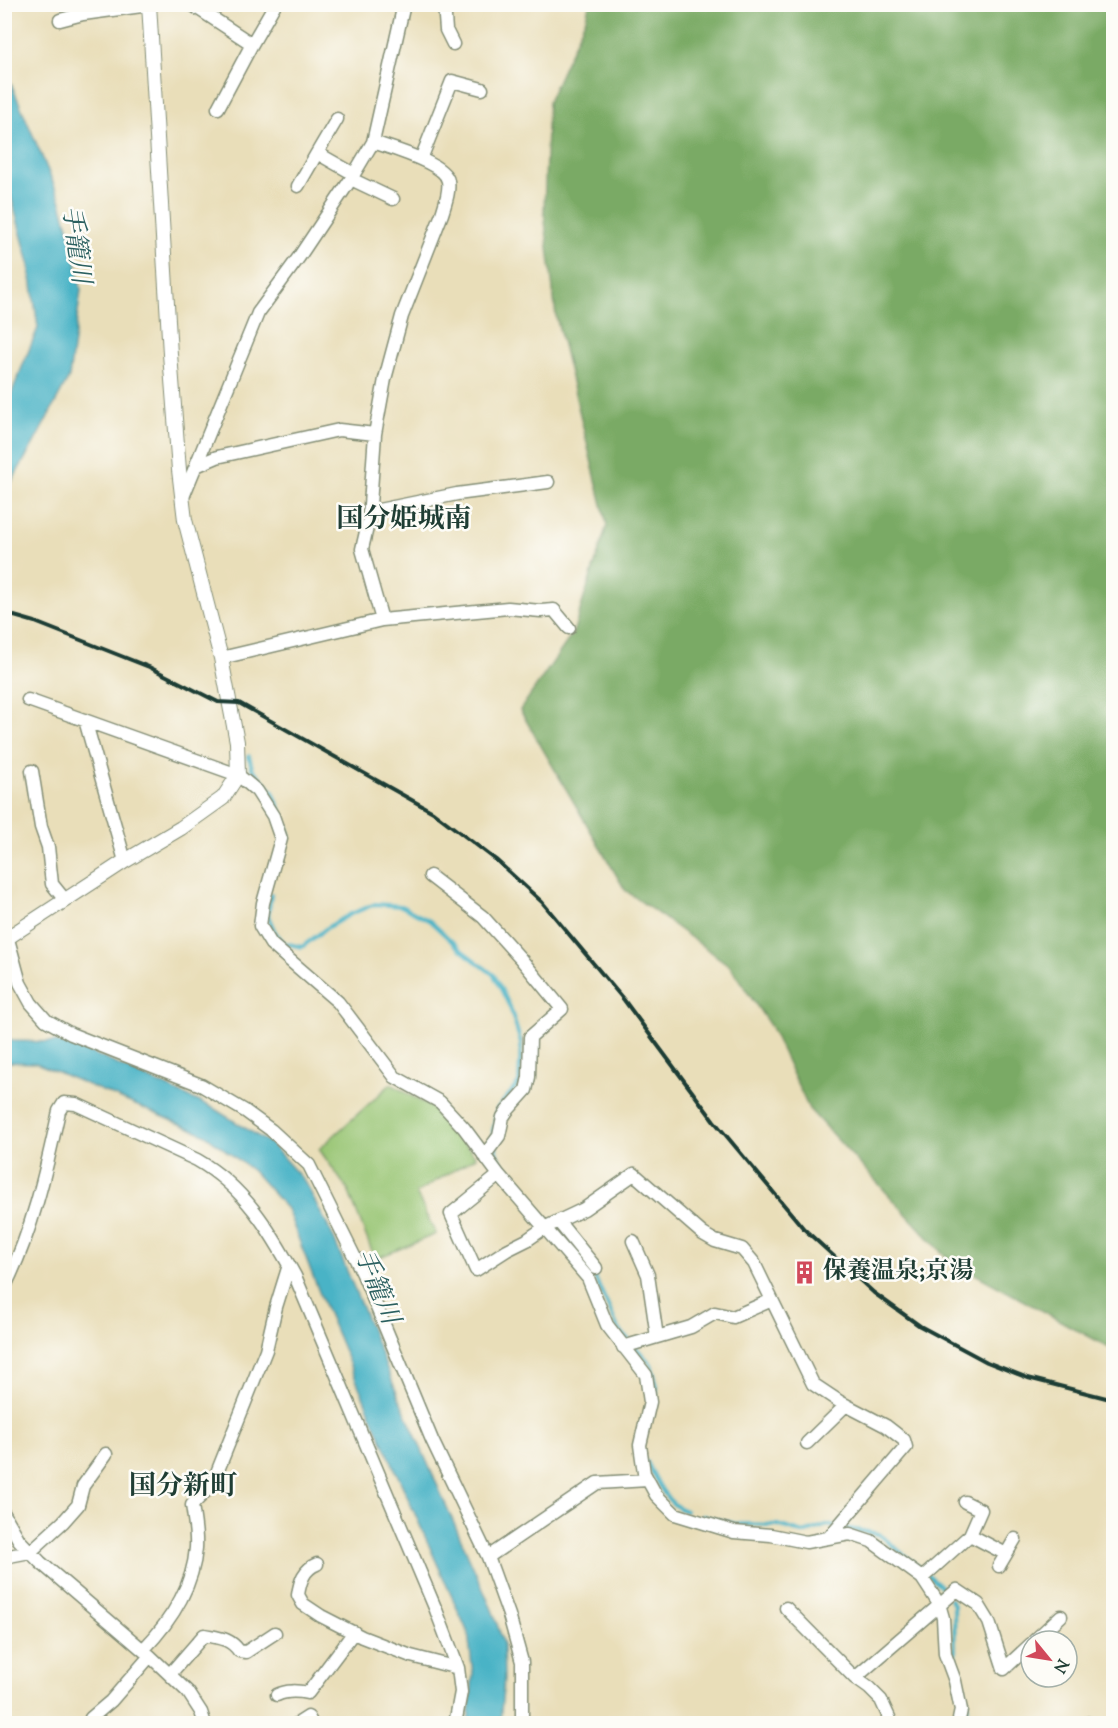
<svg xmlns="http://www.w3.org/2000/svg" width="1118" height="1728" font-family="'Sorts Mill Goudy','Noto Serif JP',serif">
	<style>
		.green { fill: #98c573; stroke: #5c8154; stroke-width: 1.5 }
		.forest { fill: #7aaa65; stroke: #4c744c; stroke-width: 1.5 }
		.water { fill: #48b3c6; stroke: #34787d; stroke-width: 1.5 }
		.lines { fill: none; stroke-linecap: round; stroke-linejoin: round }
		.stream { stroke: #48b3c6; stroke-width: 4 }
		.minor-casing { stroke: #848e76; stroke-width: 15 }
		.tertiary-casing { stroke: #848e76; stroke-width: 16 }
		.minor { stroke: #fff; stroke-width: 12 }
		.tertiary { stroke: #fff; stroke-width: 14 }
		.rail { stroke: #1f3d34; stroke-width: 4 }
		.labels { text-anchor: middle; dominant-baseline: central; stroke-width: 5; stroke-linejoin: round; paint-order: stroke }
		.poi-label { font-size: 24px; font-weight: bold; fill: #1f3d34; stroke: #fdfcf7; text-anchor: start }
		.water-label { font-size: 26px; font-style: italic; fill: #2b6060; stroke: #fdfcf7 }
		.quarter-label { font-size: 27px; font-weight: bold; fill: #1f3d34; stroke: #fdfcf7 }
	</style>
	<rect width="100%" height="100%" fill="#fdfcf7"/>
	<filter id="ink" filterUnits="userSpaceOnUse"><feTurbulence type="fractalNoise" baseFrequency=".0167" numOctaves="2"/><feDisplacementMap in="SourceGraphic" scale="12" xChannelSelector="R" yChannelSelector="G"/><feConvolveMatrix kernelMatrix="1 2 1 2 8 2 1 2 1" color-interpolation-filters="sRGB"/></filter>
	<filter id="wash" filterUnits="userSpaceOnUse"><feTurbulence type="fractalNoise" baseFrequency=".008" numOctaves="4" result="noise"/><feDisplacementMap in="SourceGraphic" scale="24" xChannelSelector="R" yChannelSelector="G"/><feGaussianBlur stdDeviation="1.35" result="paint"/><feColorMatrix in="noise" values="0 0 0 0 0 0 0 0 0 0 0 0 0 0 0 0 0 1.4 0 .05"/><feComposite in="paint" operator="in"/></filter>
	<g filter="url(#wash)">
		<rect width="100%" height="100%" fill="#e9deb9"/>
		<path class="green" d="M 391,1084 L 439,1112 L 476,1157 L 416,1193 L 436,1234 L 375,1259 L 348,1190 L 319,1149 Z"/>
		<path class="forest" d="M 589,5 L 1113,5 L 1113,1348 L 1110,1348 L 949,1260 L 809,1109 L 771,1027 L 730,966 L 625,890 L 520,710 L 573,633 L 607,525 L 556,316 L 544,212 L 548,102 L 586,18 Z"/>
		<path class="water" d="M 4,67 L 60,199 L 73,244 L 81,290 L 69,377 L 34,443 L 5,493 L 5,409 L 38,328 L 29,263 L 10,193 L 5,179 Z
			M 4,1036 L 13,1041 L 57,1042 L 92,1053 L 213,1108 L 271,1144 L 305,1182 L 332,1234 L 399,1398 L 493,1612 L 503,1642 L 504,1678 L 500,1723 L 468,1723 L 473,1674 L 468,1633 L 374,1422 L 321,1297 L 287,1209 L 253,1171 L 204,1134 L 36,1063 L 5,1062 Z"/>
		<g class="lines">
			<path class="stream" d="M 249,756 L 252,768 L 273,792 L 289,833 L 286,844
				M 271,894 L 268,916 L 275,932 L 284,943 L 302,947 L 328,927 L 351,914 L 375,904 L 401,906 L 430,921 L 461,950 L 494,975 L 510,1007 L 521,1043 L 519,1083 L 497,1109 L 493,1131 L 494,1136
				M 496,1147 L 497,1155 L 509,1178
				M 536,1209 L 581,1259
				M 592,1271 L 618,1328 L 651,1364 L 657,1386 L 655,1403
				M 647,1462 C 656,1479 666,1505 686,1511
				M 702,1516 L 736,1524 L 777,1525 L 804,1533 L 827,1525 L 879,1534 L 939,1584 L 945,1592
				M 950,1599 L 954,1605 L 955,1660 L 968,1704 L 965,1724"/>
		</g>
	</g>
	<g filter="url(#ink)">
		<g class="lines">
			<defs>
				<path id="minor" d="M 191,4 L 252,44 L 275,4
					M 444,4 L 446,30 L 453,44
					M 60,20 L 83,14 L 149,5
					M 218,108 L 252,44
					M 317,153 L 337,119
					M 421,159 L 452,81 L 482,89
					M 351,179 L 393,199
					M 298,186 L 317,153 L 354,174
					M 196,466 L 217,457 L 339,430 L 375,434
					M 183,497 L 258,313 L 299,257 L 351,179 L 373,142 L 404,4
					M 369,512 L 457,494 L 548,482
					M 382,620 L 508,608 L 541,611 L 554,610 L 569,628
					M 221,658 L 382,620 L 362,549 L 369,519 L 375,434 L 385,379 L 402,316 L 442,214 C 445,204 450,191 448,181 C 445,163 390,148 373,142
					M 28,700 L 238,775 L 257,791 L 273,816 L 281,839 L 263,903 L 260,926 L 271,944 L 338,1002 L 395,1077 L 440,1102 L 464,1128 L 499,1175 L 588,1278 L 607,1325 L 646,1375 L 650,1402 L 640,1445 L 644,1473 L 656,1495 L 675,1514 L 734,1532 L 771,1535 L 806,1542 L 850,1534 L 871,1541 L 922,1578 L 939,1604 L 943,1618 L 945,1654 L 955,1681 L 961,1710 L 958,1724
					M 85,720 L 125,861
					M 32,771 L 41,827 L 48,847 L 52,884 L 65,900
					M 430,876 L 483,917 L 520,958 L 562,1009 L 530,1037 L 529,1077 L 526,1090 L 507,1111 L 503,1117 L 499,1136 L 484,1156
					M 8,939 L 20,983 L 31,1003 L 46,1020 L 71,1034 L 201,1085 L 245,1111 L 271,1130 L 309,1165 L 363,1274 L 432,1440 L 488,1557 L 509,1615 L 522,1662 L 522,1724
					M 499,1175 L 451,1214 L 476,1270 L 507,1250 L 527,1240 L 544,1228 L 584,1209 L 634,1174 L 703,1234 L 715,1241 L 742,1249 L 754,1263 L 813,1384 L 840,1402 L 886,1426 L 904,1440 L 906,1447 L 829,1537
					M 558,1221 L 596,1268
					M 633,1241 L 648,1275 L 657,1337
					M 4,1288 C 32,1233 46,1171 59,1111 L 64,1103 L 76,1104 L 197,1160 C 244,1187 270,1230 295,1276 L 436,1610 L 458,1668 L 461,1692 L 455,1724
					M 623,1347 L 691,1327 L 715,1313 L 733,1317 L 772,1300
					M 807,1443 L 846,1405
					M 965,1502 L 981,1510 L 970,1535
					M 4,1514 L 19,1540 L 40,1562 L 150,1656 L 188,1692 L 201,1712 L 205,1724
					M 4,1557 L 30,1552 L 63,1522 L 78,1505 L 83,1486 L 106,1454
					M 488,1557 L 597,1483 L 648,1480
					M 317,1564 C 304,1569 300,1581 298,1595 L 303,1604 L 321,1616 L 362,1637 L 411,1656 L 458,1668
					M 999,1566 L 1015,1539
					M 922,1578 L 970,1535 L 1006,1554
					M 786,1608 L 855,1678 L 869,1688 L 881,1700 L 892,1724
					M 1034,1641 L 1061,1616
					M 143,1650 C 170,1622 193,1588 196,1548 C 197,1534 194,1519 192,1505 L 212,1485 L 266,1350 L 276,1307 L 289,1265
					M 170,1674 L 204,1635 C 219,1638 230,1638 239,1651 L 246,1652 L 275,1633
					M 855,1678 L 957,1590 L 978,1604 L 989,1622 L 1004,1669 L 1031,1644
					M 277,1695 C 287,1690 297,1691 308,1693 L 354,1632
					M 91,1718 L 111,1701 L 150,1656
					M 297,1724 L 308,1717 L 312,1724
					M 1087,1724 L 1088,1723"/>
				<path id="tertiary" d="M 4,940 L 125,861 L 181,828 L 223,798 L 238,775 L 237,742 L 221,658 L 185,520 L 179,470 L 170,354 L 149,4"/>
			</defs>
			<use href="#minor" class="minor-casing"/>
			<use href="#tertiary" class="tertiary-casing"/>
			<use href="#minor" class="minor"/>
			<use href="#tertiary" class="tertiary"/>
			<path class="rail" d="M 4,613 L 35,622 L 149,667 L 218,702 L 239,703 L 433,812 L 496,860 L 542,902 L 624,1000 L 714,1121 L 804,1229 L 874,1293 L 920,1326 L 987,1362 L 1028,1378 L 1114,1400"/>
		</g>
	</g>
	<defs>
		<symbol id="building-bare" viewBox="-9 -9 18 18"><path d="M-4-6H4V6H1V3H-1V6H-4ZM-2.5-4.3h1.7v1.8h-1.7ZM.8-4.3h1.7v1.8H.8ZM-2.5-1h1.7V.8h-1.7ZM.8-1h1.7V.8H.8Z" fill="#d1495b" stroke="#fdfcf7" stroke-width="2.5" paint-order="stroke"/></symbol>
	</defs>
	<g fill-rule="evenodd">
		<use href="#building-bare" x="788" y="1256" width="33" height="33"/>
	</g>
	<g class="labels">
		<g class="poi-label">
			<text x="823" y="1272">保養温泉;京湯</text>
		</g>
		<g class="water-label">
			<text transform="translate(75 245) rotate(82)">手籠川</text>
			<text transform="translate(376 1287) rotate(68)">手籠川</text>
		</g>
		<g class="quarter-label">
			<text x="404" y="520">国分姫城南</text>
			<text x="183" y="1487">国分新町</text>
		</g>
	</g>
	<rect width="1118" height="1728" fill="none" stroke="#fdfcf7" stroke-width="24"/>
	<g transform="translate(1049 1659) rotate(120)"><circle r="28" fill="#fdfcf7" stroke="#a4b0a9" stroke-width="1.5"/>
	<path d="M0-4.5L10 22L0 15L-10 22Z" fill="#d1495b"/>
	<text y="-9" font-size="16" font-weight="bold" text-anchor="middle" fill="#1f3d34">N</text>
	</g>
</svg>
